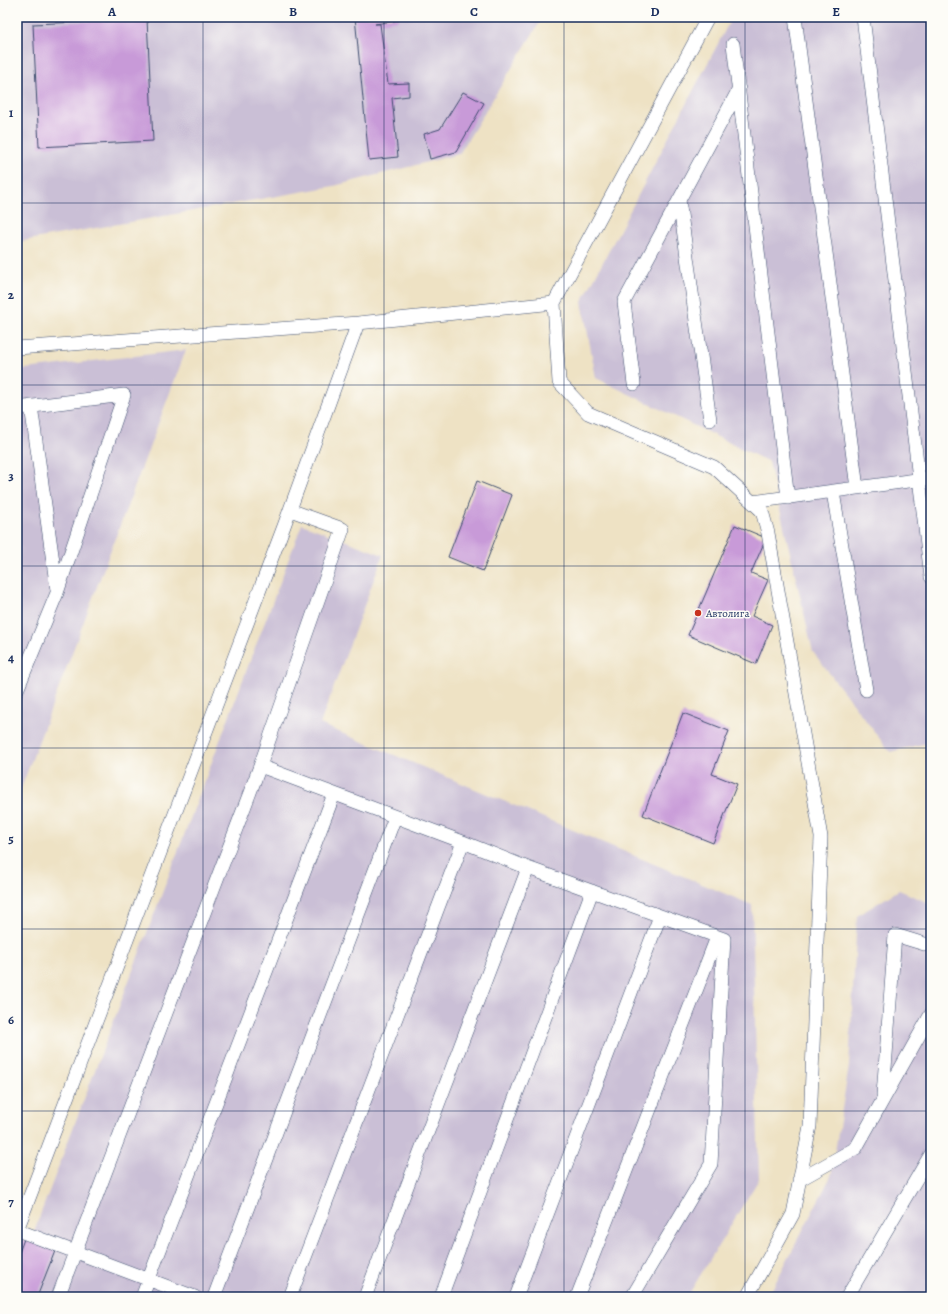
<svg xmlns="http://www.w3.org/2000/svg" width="948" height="1314" font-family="Alegreya,serif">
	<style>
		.industrial { fill: #cabfd6 }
		.building { fill: #c89ad8 }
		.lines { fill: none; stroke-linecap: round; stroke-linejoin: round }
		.service-casing { stroke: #3b4a6d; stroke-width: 14 }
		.service { stroke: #fff; stroke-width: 13 }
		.grid { fill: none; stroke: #1b2f5e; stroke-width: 1; stroke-opacity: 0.55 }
		.poi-dot { fill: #c8321e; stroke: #fdfcf7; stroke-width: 1.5 }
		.labels { text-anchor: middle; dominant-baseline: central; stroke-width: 3; stroke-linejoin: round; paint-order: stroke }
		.poi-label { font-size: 11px; fill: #1b2f5e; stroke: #fdfcf7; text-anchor: start }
		.neatline { fill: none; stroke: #1b2f5e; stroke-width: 1.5 }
		.grid-label { font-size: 13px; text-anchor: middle; font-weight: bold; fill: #1b2f5e }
	</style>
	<rect width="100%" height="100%" fill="#fdfcf7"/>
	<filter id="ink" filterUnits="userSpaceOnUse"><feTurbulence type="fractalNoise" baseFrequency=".025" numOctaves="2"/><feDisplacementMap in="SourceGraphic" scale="8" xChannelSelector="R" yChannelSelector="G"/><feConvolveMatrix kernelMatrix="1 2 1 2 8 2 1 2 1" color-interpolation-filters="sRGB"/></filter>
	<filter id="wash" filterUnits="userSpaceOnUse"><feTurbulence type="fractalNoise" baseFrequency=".012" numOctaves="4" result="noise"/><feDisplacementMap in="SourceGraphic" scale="16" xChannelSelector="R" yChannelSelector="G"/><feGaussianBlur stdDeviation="0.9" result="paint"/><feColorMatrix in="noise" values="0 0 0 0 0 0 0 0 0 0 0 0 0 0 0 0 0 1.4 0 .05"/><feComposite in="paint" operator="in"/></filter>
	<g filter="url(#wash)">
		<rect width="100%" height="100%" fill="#eee2c4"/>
		<path class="industrial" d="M 17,17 L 543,17 L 459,154 L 334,186 L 17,242 Z
			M 732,17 L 931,17 L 931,742 L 890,752 L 813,652 L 769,462 L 596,378 L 582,302 Z
			M 186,350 L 17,799 L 17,370 Z
			M 302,524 L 383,555 L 320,724 L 752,905 L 759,1179 L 687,1297 L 17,1297 L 17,1276 Z
			M 899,890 L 931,904 L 931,1297 L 768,1297 L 831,1176 L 849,1066 L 857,916 Z"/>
		<g id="blocks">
			<path class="building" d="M 355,17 L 399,17 L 399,20 L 375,24 L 380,24 L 388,84 L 409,83 L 409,96 L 392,98 L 398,157 L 369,160 Z
				M 147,19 L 153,141 L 39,147 L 33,24 Z
				M 463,92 L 484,103 L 456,152 L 430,159 L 424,134 L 440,129 Z
				M 477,481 L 512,495 L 483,571 L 448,557 Z
				M 735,525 L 766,538 L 751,573 L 768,580 L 752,616 L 772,625 L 756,664 L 688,635 Z
				M 683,713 L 729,731 L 712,774 L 737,784 L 713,843 L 643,815 Z
				M 24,1239 L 55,1251 L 37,1297 L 17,1297 L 17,1258 Z"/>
		</g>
	</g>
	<g filter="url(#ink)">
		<use href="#blocks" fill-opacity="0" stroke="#3b4a6d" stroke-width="1"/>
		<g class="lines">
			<defs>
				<path id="service" d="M 708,17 L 554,303 L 559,382 L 588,413 L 714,467 L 762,511 L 768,533 L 821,837 L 810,1126 L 793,1214 L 747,1297
					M 795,17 L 857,488
					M 863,17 L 931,577
					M 931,17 L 931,18
					M 733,44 L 788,498
					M 679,200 L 710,420
					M 17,348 L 358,323 L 554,303
					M 634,384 L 624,302 L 739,89
					M 31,406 L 57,590
					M 17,408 L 124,395 L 57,593 L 17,690
					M 833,492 L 866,690
					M 752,502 L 931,478
					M 260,766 L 463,842 L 528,868 L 724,939 L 711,1164 L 632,1297
					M 883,1095 L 895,935 L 931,946
					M 799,1180 L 856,1148 L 931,1014
					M 17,1230 L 284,526 L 358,323
					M 17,1230 L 195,1297
					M 58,1297 L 260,766 L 343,529 L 290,510
					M 142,1297 L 334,794
					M 214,1297 L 395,817
					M 290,1297 L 463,842
					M 365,1297 L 528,868
					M 441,1297 L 592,891
					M 516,1297 L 660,916
					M 577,1297 L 717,937
					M 847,1297 L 931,1154"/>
			</defs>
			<use href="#service" class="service-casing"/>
			<use href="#service" class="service"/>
		</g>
	</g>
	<path class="grid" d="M 203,17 L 203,1297M 384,17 L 384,1297M 564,17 L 564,1297M 745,17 L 745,1297M 17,203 L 931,203M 17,385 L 931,385M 17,566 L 931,566M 17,748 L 931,748M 17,929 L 931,929M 17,1111 L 931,1111"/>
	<circle class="poi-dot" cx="698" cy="613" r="4"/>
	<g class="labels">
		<g class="poi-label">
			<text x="706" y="613">Автолига</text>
		</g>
	</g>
	<rect width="948" height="1314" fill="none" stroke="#fdfcf7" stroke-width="44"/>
	<rect x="22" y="22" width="904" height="1270" class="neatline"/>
	<g class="grid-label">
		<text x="112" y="16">A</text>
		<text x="293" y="16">B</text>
		<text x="474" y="16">C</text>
		<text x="655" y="16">D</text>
		<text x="836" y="16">E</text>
		<text x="11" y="117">1</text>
		<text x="11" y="299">2</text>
		<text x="11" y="480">3</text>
		<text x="11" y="662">4</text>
		<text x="11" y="843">5</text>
		<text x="11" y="1024">6</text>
		<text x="11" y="1206">7</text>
	</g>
</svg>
